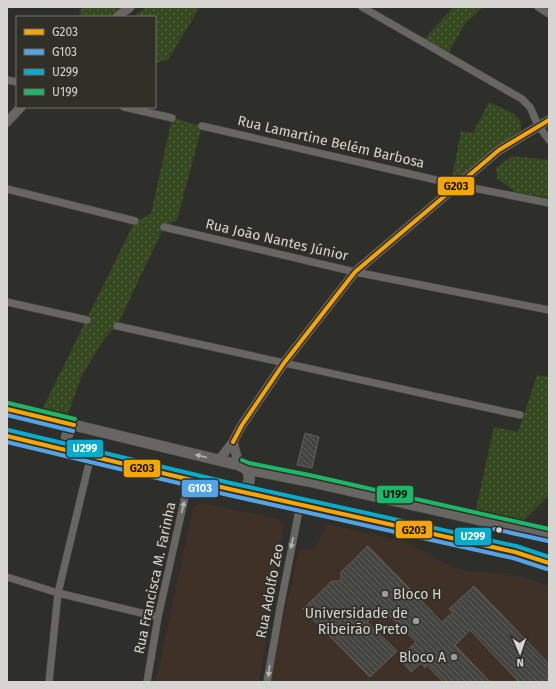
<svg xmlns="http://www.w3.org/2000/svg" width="556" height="689" font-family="'Fira Sans',sans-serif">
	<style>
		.education { fill: #403128 }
		.park { fill: url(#park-dots) }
		.building { fill: url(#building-back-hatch); stroke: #5d5d5a }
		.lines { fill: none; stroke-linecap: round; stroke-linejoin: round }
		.minor-casing { stroke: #4c4b48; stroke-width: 8 }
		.tertiary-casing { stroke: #4c4b48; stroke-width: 10 }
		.secondary-casing { stroke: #4c4b48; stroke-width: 12 }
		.minor { stroke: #676663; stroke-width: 7 }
		.tertiary { stroke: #676663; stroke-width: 9 }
		.secondary { stroke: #676663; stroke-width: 11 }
		.bus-1-casing { stroke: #302f28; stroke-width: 7 }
		.bus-2-casing { stroke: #302f28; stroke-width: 7 }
		.bus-3-casing { stroke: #302f28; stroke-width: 7 }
		.bus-4-casing { stroke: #302f28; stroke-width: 7 }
		.bus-1 { stroke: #f7a600; stroke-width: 4 }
		.bus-2 { stroke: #53a3e8; stroke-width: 4 }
		.bus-3 { stroke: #06acd0; stroke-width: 4 }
		.bus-4 { stroke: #1ab867; stroke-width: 4 }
		.oneway { fill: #b5b4b0 }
		.bus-dot { fill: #d6d5d1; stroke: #302f28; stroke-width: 1.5 }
		.poi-dot { fill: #9b9b97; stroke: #302f28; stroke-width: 1.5 }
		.labels { text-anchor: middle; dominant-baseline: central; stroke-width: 3.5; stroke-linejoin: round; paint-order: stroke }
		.street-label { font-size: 14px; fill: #d6d5d1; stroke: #302f28 }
		.poi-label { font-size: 14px; fill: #d6d5d1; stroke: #302f28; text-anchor: end }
		.line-badge { stroke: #302f28; stroke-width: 1.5 }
		.badge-label { font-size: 11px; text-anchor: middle; font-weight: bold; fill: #fff }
		.pale-badge-label { font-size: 11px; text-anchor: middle; font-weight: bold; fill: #111 }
	</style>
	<defs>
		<pattern id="park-dots" width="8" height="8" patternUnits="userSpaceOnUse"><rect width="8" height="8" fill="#35481f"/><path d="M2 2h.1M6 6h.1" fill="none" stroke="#52623e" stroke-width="1.8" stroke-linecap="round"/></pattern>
		<pattern id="building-back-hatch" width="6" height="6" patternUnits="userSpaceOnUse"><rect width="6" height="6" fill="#444441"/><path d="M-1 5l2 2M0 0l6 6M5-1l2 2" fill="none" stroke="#5e5e5b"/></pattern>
	</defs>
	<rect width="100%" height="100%" fill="#2e2e2a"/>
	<path class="education" d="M 202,503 L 279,519 L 284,526 L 259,682 L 156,682 L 193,508 Z
		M 326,524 L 406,542 L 453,567 L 471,572 L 489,572 L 519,576 L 543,584 L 549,588 L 549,682 L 271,682 L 275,654 L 298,555 L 300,550 L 303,548 L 311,549 L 317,546 Z"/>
	<path class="park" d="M 82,7 L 130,7 L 117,17 L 78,17 Z
		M 146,7 L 200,7 L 168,60 L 155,63 L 155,17 L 133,17 Z
		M 453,7 L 483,7 L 465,24 L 445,59 L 420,44 Z
		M 489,102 L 514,114 L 521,122 L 521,133 L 486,157 L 458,178 L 452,178 L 461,131 L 473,133 Z
		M 172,118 L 202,126 L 177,220 L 164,227 L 117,326 L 104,339 L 82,375 L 66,419 L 41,412 L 135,221 L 151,214 Z
		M 513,156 L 549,160 L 549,198 L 515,192 L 497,178 L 496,167 Z
		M 537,375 L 549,377 L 549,495 L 522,522 L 475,513 L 494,427 L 518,432 Z"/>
	<path class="building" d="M 305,433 L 319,437 L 312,468 L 297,465 Z
		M 368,546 L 442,622 L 453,612 L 449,609 L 474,586 L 549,664 L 549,682 L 519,682 L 470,630 L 455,645 L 490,682 L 443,682 L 427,665 L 425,668 L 421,663 L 411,672 L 399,658 L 416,642 L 382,608 L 367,622 L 397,651 L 370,677 L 303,609 L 332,581 L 341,581 L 341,572 Z"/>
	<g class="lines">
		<defs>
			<path id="minor" d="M 362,7 L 522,99 L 530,107 L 538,125 L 549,140
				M 538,7 L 549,14
				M 7,80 L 17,82
				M 124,107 L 172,118
				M 202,126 L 458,185 L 549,203
				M 7,189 L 135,221
				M 164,227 L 355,272 L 549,310
				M 7,302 L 87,320
				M 117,326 L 520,415
				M 7,577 L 58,593 L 158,617
				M 49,682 L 58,593 L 91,455
				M 147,682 L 158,617 L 189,479
				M 267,682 L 280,608 L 300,505"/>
			<path id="tertiary" d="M 117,17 L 130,7
				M 7,122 L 21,107
				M 233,442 L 239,465
				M 219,460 L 233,442 L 237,434 L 242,425 L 284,363 L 355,272 L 499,150 L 549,120"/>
			<path id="secondary" d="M 7,409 L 239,465 L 247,469 L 308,481 L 538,533 L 549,535
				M 7,436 L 225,488 L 242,491 L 515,552 L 549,563
				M 68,450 C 65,439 66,433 74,425
				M 242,491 C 250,485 251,478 247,469"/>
		</defs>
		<use href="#minor" class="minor-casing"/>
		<use href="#tertiary" class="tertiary-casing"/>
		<use href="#secondary" class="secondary-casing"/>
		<use href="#minor" class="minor"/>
		<use href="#tertiary" class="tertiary"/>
		<use href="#secondary" class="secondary"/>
		<defs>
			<path id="bus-1" d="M 7,409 L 74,425
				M 7,436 L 225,488 L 515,552 L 549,563
				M 233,442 L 242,425 L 284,363 L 355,272 L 499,150 L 549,120"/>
			<path id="bus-2" d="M 7,415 L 73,431
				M 7,442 L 224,494 L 513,558 L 547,569
				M 494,529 L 548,541"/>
			<path id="bus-3" d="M 8,430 L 226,482 L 516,546 L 549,557"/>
			<path id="bus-4" d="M 8,403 L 75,419
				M 242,460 L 249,463 L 309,475 L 549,529"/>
		</defs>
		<use href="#bus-1" class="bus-1-casing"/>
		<use href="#bus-2" class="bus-2-casing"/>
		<use href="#bus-3" class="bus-3-casing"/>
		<use href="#bus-4" class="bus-4-casing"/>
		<use href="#bus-1" class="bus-1"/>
		<use href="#bus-2" class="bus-2"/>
		<use href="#bus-3" class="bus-3"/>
		<use href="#bus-4" class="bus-4"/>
	</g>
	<defs><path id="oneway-solid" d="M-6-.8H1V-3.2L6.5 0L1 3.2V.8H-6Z"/></defs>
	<g class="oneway">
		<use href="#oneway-solid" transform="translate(201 456) rotate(-166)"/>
		<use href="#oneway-solid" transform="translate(183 507) rotate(-77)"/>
		<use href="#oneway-solid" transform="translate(292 543) rotate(101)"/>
		<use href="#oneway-solid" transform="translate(269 671) rotate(97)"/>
	</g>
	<circle class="bus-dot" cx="499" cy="530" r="3.5"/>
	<g class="poi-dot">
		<circle cx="385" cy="594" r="4"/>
		<circle cx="416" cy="621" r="4"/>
		<circle cx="454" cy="657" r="4"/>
	</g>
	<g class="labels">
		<g class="street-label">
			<text transform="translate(331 142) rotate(13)">Rua Lamartine Belém Barbosa</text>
			<text transform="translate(277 240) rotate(13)">Rua João Nantes Júnior</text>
			<text transform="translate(155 578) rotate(-78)">Rua Francisca M. Farinha</text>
			<text transform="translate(270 591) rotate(-79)">Rua Adolfo Zeo</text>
		</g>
		<g class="poi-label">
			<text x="393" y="594" text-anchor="start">Bloco H</text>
			<text x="408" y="613">Universidade de<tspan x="408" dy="16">Ribeirão Preto</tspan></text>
			<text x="446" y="657">Bloco A</text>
		</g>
	</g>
	<g class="line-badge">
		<rect x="437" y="176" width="38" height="20" rx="4" fill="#f7a600"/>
		<rect x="66" y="439" width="38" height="19" rx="4" fill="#06acd0"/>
		<rect x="123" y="459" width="38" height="19" rx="4" fill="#f7a600"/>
		<rect x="181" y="479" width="38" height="19" rx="4" fill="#53a3e8"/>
		<rect x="376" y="485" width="38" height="19" rx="4" fill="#1ab867"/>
		<rect x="395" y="520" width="38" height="19" rx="4" fill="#f7a600"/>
		<rect x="454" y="527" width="38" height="19" rx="4" fill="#06acd0"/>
	</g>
	<g class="badge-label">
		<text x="85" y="452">U299</text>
		<text x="200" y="492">G103</text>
		<text x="473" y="540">U299</text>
	</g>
	<g class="pale-badge-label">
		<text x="456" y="190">G203</text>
		<text x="142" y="472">G203</text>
		<text x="395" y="498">U199</text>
		<text x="414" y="534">G203</text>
	</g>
	<rect width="556" height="689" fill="none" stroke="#d6d5d1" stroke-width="16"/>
	<rect x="16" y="16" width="140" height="92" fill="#302f28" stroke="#72716c"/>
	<rect x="24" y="29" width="20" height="6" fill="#f7a600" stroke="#72716c"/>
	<text x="52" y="36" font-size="12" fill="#d6d5d1">G203</text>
	<rect x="24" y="49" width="20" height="6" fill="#53a3e8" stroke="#72716c"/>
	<text x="52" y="56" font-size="12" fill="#d6d5d1">G103</text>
	<rect x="24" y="69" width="20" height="6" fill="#06acd0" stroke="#72716c"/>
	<text x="52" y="76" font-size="12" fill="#d6d5d1">U299</text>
	<rect x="24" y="89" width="20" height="6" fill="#1ab867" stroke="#72716c"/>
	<text x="52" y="96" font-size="12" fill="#d6d5d1">U199</text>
	<g transform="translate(520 653) rotate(178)" stroke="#302f28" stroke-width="3" paint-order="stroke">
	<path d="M0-3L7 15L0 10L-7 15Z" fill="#d6d5d1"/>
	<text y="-6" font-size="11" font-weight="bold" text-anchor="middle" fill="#d6d5d1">N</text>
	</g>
</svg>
